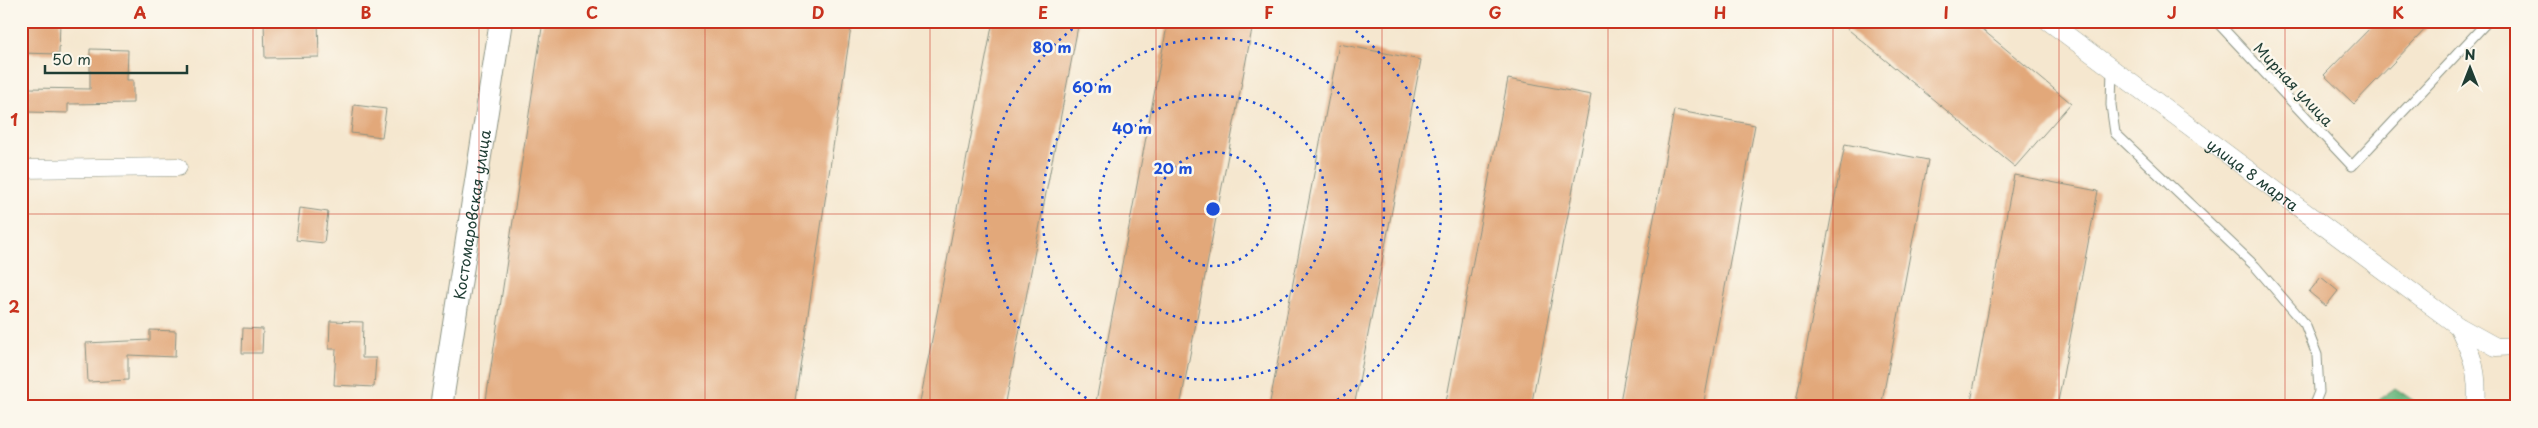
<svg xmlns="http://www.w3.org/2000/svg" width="2538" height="428" font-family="'Playpen Sans',sans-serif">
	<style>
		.forest { fill: #6eb982; stroke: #467b5b }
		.building { fill: #e2a87a }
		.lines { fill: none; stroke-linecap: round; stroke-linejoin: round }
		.service-casing { stroke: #8a9282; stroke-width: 11 }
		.minor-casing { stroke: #8a9282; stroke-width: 19 }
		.tertiary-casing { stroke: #8a9282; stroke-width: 24 }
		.service { stroke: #fff; stroke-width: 9 }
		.minor { stroke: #fff; stroke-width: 18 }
		.tertiary { stroke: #fff; stroke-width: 22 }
		.grid { fill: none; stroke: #c8321e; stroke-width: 1; stroke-opacity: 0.55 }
		.ring { fill: none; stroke: #1d4ed8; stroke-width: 2.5; stroke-dasharray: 2.5 5 }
		.labels { text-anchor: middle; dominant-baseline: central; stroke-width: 5; stroke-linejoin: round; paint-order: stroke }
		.street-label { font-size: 15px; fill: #1f3d34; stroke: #fbf7ec }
		.centre { fill: #1d4ed8; stroke: #fbf7ec; stroke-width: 2.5 }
		.ring-label { font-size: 15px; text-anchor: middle; font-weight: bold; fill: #1d4ed8; stroke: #fbf7ec; stroke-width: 5; stroke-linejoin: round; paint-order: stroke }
		.neatline { fill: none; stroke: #c8321e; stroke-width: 2 }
		.grid-label { font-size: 16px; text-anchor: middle; font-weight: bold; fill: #c8321e }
	</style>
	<rect width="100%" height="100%" fill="#fbf7ec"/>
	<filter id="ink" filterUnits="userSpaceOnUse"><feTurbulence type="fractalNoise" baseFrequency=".02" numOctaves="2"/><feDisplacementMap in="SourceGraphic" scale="10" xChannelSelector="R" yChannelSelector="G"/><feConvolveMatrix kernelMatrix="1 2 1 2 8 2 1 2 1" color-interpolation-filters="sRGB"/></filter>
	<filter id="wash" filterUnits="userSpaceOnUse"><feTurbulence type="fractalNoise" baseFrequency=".0096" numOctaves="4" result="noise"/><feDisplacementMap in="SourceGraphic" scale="20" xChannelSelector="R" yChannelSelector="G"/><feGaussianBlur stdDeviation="1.12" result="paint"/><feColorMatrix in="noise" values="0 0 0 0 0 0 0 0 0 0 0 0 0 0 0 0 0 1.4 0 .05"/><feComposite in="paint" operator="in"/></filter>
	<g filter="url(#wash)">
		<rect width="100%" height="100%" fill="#f5e7cf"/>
		<path class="forest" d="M 2395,388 L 2420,405 L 2418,407 L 2368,407 Z"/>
		<g id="blocks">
			<path class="building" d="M 21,21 L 60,21 L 59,54 L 21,53 Z
				M 264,21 L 318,21 L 319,57 L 265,58 Z
				M 543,21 L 852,21 L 794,407 L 485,407 Z
				M 993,21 L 1079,21 L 1005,407 L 919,407 Z
				M 1168,21 L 1211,21 L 1252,29 L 1180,407 L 1095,407 Z
				M 1838,21 L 1972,21 L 2071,103 L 2015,167 Z
				M 2377,21 L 2433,21 L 2354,104 L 2324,75 Z
				M 1339,44 L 1421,60 L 1354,407 L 1269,407 Z
				M 90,49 L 128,50 L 127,80 L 133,80 L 133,103 L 68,104 L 68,113 L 28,112 L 28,88 L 90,89 Z
				M 1508,79 L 1591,95 L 1531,407 L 1445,407 Z
				M 354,105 L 386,109 L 382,137 L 351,133 Z
				M 1674,110 L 1755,125 L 1703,407 L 1619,407 Z
				M 1845,144 L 1928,160 L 1881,407 L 1795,407 Z
				M 2014,175 L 2098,191 L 2057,407 L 1970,407 Z
				M 300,208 L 328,212 L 324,243 L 296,240 Z
				M 2321,277 L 2338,291 L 2326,306 L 2309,292 Z
				M 330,321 L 363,322 L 362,358 L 376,358 L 374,387 L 334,385 L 336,349 L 329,349 Z
				M 243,328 L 263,329 L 262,353 L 242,353 Z
				M 150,330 L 176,331 L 175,357 L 128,355 L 128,380 L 88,382 L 86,343 L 150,340 Z"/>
		</g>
	</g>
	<g filter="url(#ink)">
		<use href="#blocks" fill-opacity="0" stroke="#8a9282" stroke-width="1"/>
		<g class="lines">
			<defs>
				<path id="service" d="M 2216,21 L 2352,166 L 2488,21
					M 2112,69 L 2111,105 L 2115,133 L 2255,266 L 2305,324 L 2317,355 L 2319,392 L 2313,407"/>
				<g id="minor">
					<path id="s1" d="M 2048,21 L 2458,326 L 2496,347 L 2517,346"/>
					<path d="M 21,169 L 178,167"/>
					<path d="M 2458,326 C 2473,357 2479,372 2476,407"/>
				</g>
				<g id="tertiary">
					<path id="s2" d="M 441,407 L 501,21"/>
				</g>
			</defs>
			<use href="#service" class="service-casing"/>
			<use href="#minor" class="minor-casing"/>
			<use href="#tertiary" class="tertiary-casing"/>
			<use href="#service" class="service"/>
			<use href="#minor" class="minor"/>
			<use href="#tertiary" class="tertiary"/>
		</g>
	</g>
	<path class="grid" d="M 253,21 L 253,407M 479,21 L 479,407M 705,21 L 705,407M 930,21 L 930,407M 1156,21 L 1156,407M 1382,21 L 1382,407M 1608,21 L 1608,407M 1833,21 L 1833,407M 2059,21 L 2059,407M 2285,21 L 2285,407M 21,214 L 2517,214"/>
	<g class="ring">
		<circle cx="1213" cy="209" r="57"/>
		<circle cx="1213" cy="209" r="114"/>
		<circle cx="1213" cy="209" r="171"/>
		<path d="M1099 406A228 228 0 0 1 1082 22M1344 22A228 228 0 0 1 1327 406"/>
	</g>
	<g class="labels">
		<g class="street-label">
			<text transform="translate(2294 84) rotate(47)">Мирная улица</text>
			<text stroke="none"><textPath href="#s1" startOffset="256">улица 8 марта</textPath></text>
			<text stroke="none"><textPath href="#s2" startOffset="195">Костомаровская улица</textPath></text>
		</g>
	</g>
	<circle cx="1213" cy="209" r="8" class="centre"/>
	<g class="ring-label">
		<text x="1052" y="53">80 m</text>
		<text x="1092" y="93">60 m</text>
		<text x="1132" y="134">40 m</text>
		<text x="1173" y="174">20 m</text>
	</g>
	<rect width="2538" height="428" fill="none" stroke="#fbf7ec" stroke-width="55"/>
	<g transform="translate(2470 68)" stroke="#fbf7ec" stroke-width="4" paint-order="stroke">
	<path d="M0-4L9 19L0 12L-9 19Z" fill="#1f3d34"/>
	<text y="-8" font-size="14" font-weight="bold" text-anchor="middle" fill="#1f3d34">N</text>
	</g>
	<path d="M45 65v8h142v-8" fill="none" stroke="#1f3d34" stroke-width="2.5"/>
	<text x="52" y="65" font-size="15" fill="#1f3d34" stroke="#fbf7ec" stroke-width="4" paint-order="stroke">50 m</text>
	<rect x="28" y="28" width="2482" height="372" class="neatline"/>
	<g class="grid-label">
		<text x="140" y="19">A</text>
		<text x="366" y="19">B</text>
		<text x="592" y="19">C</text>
		<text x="818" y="19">D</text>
		<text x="1043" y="19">E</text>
		<text x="1269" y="19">F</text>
		<text x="1495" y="19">G</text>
		<text x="1720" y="19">H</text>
		<text x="1946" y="19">I</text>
		<text x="2172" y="19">J</text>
		<text x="2398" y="19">K</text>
		<text x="14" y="126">1</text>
		<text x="14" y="313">2</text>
	</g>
</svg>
